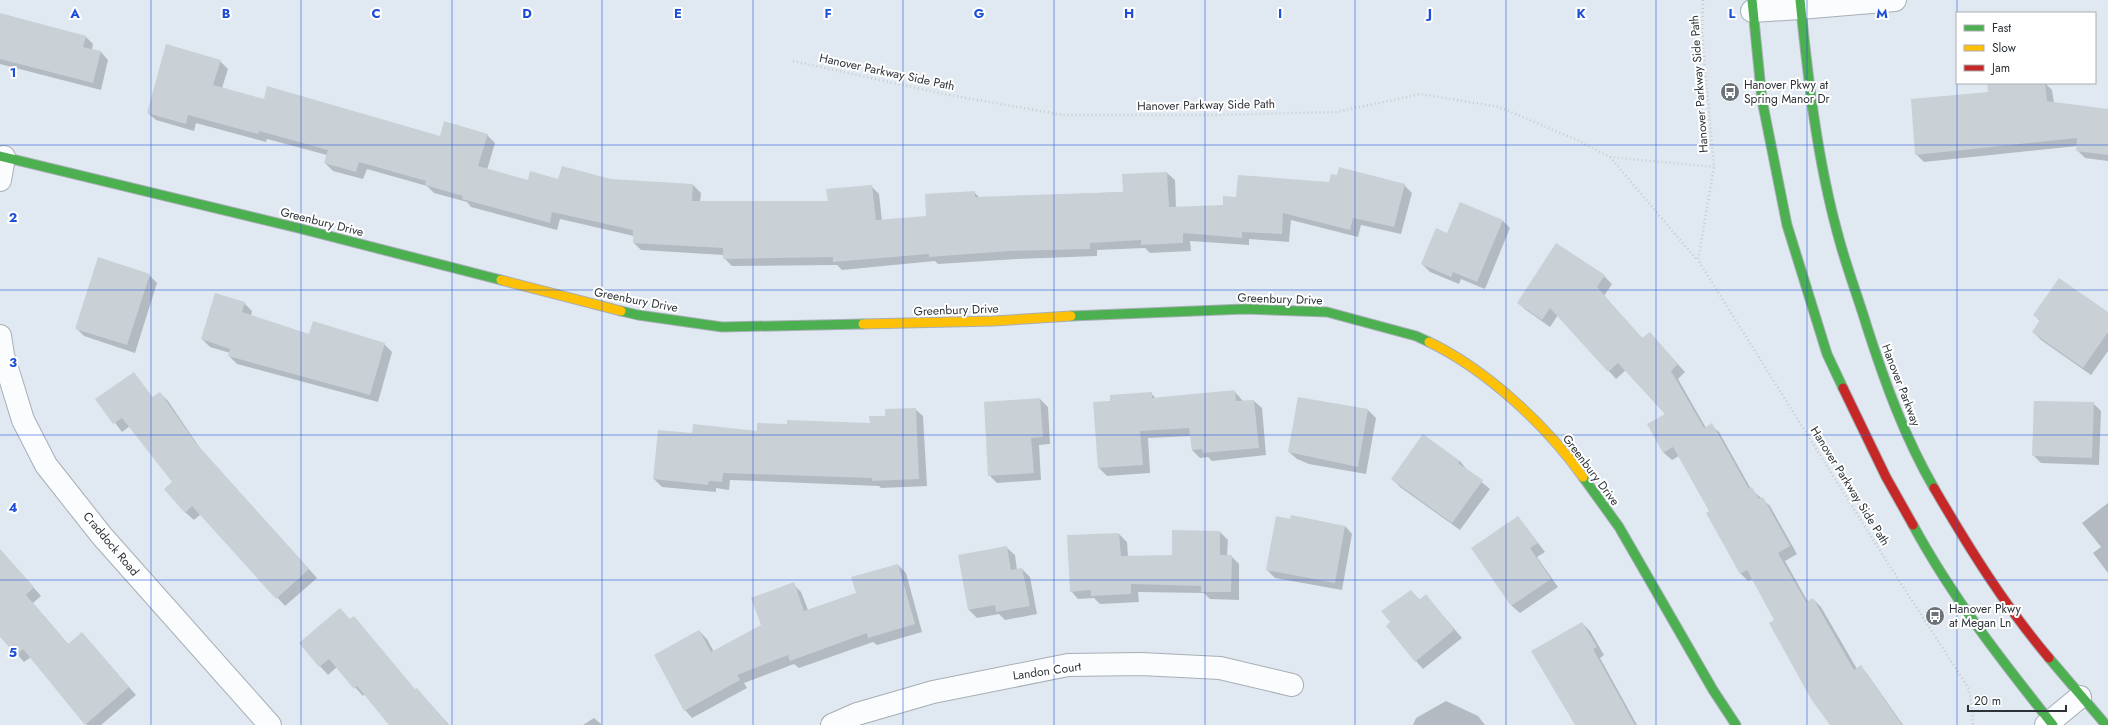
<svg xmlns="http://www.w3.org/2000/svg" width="2108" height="725" font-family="Jost,sans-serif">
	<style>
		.shadow { fill: #0003 }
		.building { fill: #c9d0d6 }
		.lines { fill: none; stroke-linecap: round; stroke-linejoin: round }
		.street-casing { stroke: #a7aeb5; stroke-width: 24 }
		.fast-casing { stroke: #a7aeb5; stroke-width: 11 }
		.slow-casing { stroke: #a7aeb5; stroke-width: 11 }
		.jam-casing { stroke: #a7aeb5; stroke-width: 11 }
		.path { stroke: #c7cacc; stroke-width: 2.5; stroke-dasharray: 1 3; stroke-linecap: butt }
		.street { stroke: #fafcfd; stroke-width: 22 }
		.fast { stroke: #4caf50; stroke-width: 9 }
		.slow { stroke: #ffc107; stroke-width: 9 }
		.jam { stroke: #c62828; stroke-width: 9 }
		.grid { fill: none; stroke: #1d4ed8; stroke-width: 1; stroke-opacity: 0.55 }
		.labels { text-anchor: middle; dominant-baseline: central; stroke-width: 4; stroke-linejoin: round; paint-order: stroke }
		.street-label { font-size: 12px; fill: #2c3237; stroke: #fff }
		.poi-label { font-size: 12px; fill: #2c3237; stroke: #fff; text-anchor: start }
		.grid-label { font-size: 13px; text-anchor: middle; font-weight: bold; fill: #1d4ed8; stroke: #fff; stroke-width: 4; stroke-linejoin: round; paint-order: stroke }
	</style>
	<rect width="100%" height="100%" fill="#e0e9f2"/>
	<path class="shadow" d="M 0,14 L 85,36 L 93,44 L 92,50 L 101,52 L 108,60 L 101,90 L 0,64 Z
		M 220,61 L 228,69 L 222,88 L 264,100 L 440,137 L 487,135 L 495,143 L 487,170 L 528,181 L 611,180 L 693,185 L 701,193 L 700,202 L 829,202 L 871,186 L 879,194 L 882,221 L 927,217 L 974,192 L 980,198 L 1124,192 L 1167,173 L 1175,180 L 1176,208 L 1223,206 L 1237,198 L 1330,183 L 1404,185 L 1412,193 L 1401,234 L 1361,225 L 1358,237 L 1291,220 L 1289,242 L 1249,239 L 1249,245 L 1190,241 L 1191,251 L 1150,253 L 1145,248 L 1097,250 L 1097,256 L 1017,259 L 938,264 L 935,261 L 842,270 L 837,265 L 732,266 L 724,258 L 724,255 L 641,250 L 634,243 L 634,236 L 560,219 L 557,230 L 471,207 L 467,202 L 434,193 L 427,186 L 367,169 L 363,179 L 333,171 L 325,163 L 327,155 L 267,139 L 266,142 L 196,123 L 194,131 L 156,120 L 148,113 Z
		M 1988,83 L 2045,83 L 2052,90 L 2054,103 L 2108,110 L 2108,161 L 2085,158 L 2077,150 L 2077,146 L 1924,162 L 1916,154 L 1989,93 Z
		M 1502,220 L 1510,228 L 1485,289 L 1461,279 L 1459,284 L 1430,272 L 1422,264 L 1448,234 Z
		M 149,275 L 157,283 L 135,353 L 84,336 L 76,328 Z
		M 1604,276 L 1612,284 L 1604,296 L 1643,339 L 1657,341 L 1685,372 L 1678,379 L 1706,428 L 1711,425 L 1719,432 L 1751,489 L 1770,506 L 1797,554 L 1785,561 L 1808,602 L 1813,599 L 1821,607 L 1857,669 L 1861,667 L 1868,675 L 1903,725 L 1831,725 L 1753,579 L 1748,581 L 1740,573 L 1710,512 L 1679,456 L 1672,460 L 1664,453 L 1648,425 L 1666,415 L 1626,370 L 1616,379 L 1558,315 L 1550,327 L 1526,310 L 1518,303 Z
		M 244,303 L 252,311 L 251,316 L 310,335 L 384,344 L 392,352 L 378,402 L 237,364 L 229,356 L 230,353 L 210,347 L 202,339 Z
		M 2108,313 L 2108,351 L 2091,375 L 2041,340 L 2033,332 L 2040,321 L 2034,315 Z
		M 134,373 L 153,398 L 160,393 L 168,401 L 202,451 L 317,578 L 285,606 L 201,514 L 194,520 L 186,513 L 165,490 L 173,482 L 130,426 L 122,432 L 97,399 Z
		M 1234,391 L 1243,401 L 1254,401 L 1262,408 L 1266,455 L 1212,461 L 1208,457 L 1200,458 L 1192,450 L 1191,436 L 1148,438 L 1150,473 L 1107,476 L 1099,468 L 1111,402 L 1151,393 L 1156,399 Z
		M 1298,398 L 1368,410 L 1376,418 L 1366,474 L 1309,464 L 1297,459 L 1289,452 Z
		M 1040,399 L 1048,407 L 1050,444 L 1039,445 L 1041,480 L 997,483 L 989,475 L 985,403 Z
		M 2093,403 L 2101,411 L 2099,465 L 2041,463 L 2033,455 Z
		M 915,409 L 923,416 L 927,486 L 881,488 L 879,486 L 730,480 L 729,490 L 716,488 L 716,492 L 662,487 L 654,479 L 693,434 L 758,432 L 788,425 L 871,424 L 886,417 Z
		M 1460,461 L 1467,470 L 1490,489 L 1460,530 L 1400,487 L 1392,479 Z
		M 2108,503 L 2108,573 L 2093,553 L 2101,547 L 2082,523 Z
		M 1518,517 L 1545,552 L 1537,557 L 1558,587 L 1520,613 L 1512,606 L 1473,548 Z
		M 1345,526 L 1352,534 L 1342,590 L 1275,578 L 1267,570 Z
		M 1220,532 L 1228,540 L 1227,556 L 1231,556 L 1239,564 L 1239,600 L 1210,599 L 1204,593 L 1138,592 L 1139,602 L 1100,604 L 1094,598 L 1078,599 L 1071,591 L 1119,534 L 1127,542 L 1128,557 L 1173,556 Z
		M 1007,548 L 1015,555 L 1017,570 L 1022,569 L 1030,577 L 1037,614 L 1005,620 L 999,614 L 977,618 L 969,610 Z
		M 898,565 L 906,573 L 922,632 L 877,645 L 873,642 L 799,668 L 794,664 L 744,683 L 747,688 L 692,718 L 685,710 L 699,631 L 707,639 L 714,652 L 762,626 L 793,584 L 801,592 L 808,610 L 857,593 Z
		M 0,573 L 21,573 L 41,596 L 33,603 L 69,645 L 89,641 L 136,695 L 101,725 L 87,725 L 31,657 L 24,662 L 0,635 Z
		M 1411,591 L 1420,600 L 1433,604 L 1462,638 L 1423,669 L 1416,661 Z
		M 1582,623 L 1590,631 L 1604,655 L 1600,658 L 1637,725 L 1592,725 Z
		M 300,644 L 416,690 L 417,689 L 449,725 L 390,725 L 365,694 L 363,696 L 337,667 L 328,675 Z
		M 1446,701 L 1478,716 L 1485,725 L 1413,725 L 1416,718 Z
		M 594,718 L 602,725 L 583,725 Z"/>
	<path class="building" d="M 0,13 L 86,36 L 83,47 L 101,51 L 93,83 L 0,59 Z
		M 166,44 L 221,60 L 213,85 L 264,99 L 267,86 L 440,136 L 444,121 L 488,134 L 478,166 L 528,180 L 530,171 L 558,179 L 562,166 L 611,179 L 693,184 L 692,201 L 828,201 L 826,189 L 872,185 L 876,220 L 926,216 L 925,194 L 975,191 L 975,197 L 1123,192 L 1122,174 L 1167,172 L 1169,207 L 1223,205 L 1223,196 L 1236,197 L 1238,175 L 1329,182 L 1331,174 L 1337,175 L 1339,167 L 1405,184 L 1394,227 L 1353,218 L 1350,230 L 1283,213 L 1282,234 L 1242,232 L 1242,238 L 1183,233 L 1183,243 L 1141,245 L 1141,240 L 1090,243 L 1090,249 L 1009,251 L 929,257 L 929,254 L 833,262 L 833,257 L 723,259 L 723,248 L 633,243 L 633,230 L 552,212 L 550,223 L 462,199 L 463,196 L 425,185 L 426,181 L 359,162 L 356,172 L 324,163 L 328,150 L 259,131 L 258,134 L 188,115 L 186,124 L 147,113 Z
		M 1987,83 L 2045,83 L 2047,101 L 2108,109 L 2108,155 L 2076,151 L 2077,138 L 1915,155 L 1911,99 L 1988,92 Z
		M 1460,202 L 1503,220 L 1477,282 L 1453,272 L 1451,277 L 1421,264 L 1436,228 L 1447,233 Z
		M 1556,243 L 1605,275 L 1597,287 L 1642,338 L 1650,332 L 1678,364 L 1671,371 L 1704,428 L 1712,423 L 1749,489 L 1752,487 L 1759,499 L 1763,497 L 1790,546 L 1778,553 L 1806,602 L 1813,598 L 1854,670 L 1861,665 L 1902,725 L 1830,725 L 1811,699 L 1769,623 L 1774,620 L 1747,570 L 1740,574 L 1706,513 L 1709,511 L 1673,447 L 1663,453 L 1647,424 L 1665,414 L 1618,363 L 1608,372 L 1550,308 L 1542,320 L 1517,303 Z
		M 98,257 L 150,274 L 127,345 L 75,329 Z
		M 2059,278 L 2108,312 L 2108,332 L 2083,368 L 2032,332 L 2040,320 L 2033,315 Z
		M 215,293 L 245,302 L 242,312 L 309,334 L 313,321 L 385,343 L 370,395 L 228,356 L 230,349 L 201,339 Z
		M 134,372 L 152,397 L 160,392 L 195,442 L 309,569 L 276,599 L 192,506 L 185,513 L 164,489 L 172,482 L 122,418 L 113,424 L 95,399 Z
		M 1235,390 L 1236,401 L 1254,400 L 1259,448 L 1203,453 L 1202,449 L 1192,450 L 1189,428 L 1140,431 L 1143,465 L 1098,468 L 1093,402 L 1110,401 L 1110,395 L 1152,392 L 1152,398 Z
		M 1298,397 L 1368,409 L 1358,467 L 1288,452 Z
		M 1040,398 L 1043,437 L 1031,438 L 1034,473 L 988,476 L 984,402 Z
		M 2034,401 L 2094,402 L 2092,458 L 2032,456 Z
		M 916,408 L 919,479 L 872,481 L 872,478 L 723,473 L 722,482 L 709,481 L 708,485 L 653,479 L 658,430 L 692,433 L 693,424 L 757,431 L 757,423 L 787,424 L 787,420 L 870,423 L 869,416 L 885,416 L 885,409 Z
		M 1423,434 L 1460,461 L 1458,463 L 1483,480 L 1452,523 L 1391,479 Z
		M 1291,515 L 1345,526 L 1335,583 L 1266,570 L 1276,516 L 1290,519 Z
		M 1518,516 L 1538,543 L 1530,548 L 1551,579 L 1511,606 L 1471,548 Z
		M 1172,530 L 1220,531 L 1220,555 L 1232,555 L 1231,592 L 1201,592 L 1201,586 L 1131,584 L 1131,594 L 1091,596 L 1091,590 L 1070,592 L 1067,535 L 1119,533 L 1121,556 L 1172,555 Z
		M 1007,546 L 1011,570 L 1022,568 L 1030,606 L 996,612 L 995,605 L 968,610 L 958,555 Z
		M 0,549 L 34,587 L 26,595 L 68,644 L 82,632 L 129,687 L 85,725 L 23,649 L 16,655 L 0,637 Z
		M 898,564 L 915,624 L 868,638 L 867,633 L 790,661 L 788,655 L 737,675 L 740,680 L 684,711 L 654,655 L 699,630 L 711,652 L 761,625 L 751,598 L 794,582 L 804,611 L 856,593 L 851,577 Z
		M 1411,590 L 1419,600 L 1426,594 L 1454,630 L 1415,662 L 1386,626 L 1390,622 L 1381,611 Z
		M 340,608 L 350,619 L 354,616 L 415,689 L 417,688 L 448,725 L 389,725 L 357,686 L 354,689 L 329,659 L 319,667 L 299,643 Z
		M 1582,622 L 1597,647 L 1593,649 L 1635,725 L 1575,725 L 1531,651 Z"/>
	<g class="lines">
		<defs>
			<path id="street" d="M 1752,11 L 1800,8 L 1895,0
				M 0,180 L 4,157
				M 0,336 L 3,355 L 23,420 L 46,465 L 102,536 L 270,725
				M 832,725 L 857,714 L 933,692 L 1068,665 L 1141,664 L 1220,668 L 1292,685
				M 2046,725 L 2080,697"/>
			<path id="fast" d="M 1752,0 L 1762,100 L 1787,225 L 1827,354 L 1843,388
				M 1800,0 C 1808,78 1817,159 1838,235 C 1846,266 1858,297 1867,327 C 1885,383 1905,438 1934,488
				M 0,156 L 298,228 L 501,280
				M 621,311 L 638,315 L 722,327 L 863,324
				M 1071,316 L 1245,309 L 1327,312 L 1416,336 L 1429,342
				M 1583,477 L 1619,527 L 1713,690 L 1736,725
				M 1913,525 C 1952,597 2002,661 2053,725
				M 2049,658 L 2106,725"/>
			<path id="slow" d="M 501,280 L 621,311
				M 863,324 L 994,321 L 1071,316
				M 1429,342 C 1487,370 1546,425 1583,477"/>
			<path id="jam" d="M 1843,388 L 1886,477 L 1913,525
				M 1934,488 C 1969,548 2005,606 2049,658"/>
		</defs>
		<use href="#street" class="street-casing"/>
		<use href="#fast" class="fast-casing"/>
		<use href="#slow" class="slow-casing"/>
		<use href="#jam" class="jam-casing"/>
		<path class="path" d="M 1703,0 L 1702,33 L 1714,167 L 1698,260 L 1882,554 L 1969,689 L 1972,707 L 1973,725
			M 793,61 L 944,94 L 1063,115 L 1217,115 L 1336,112 L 1421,94 L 1499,107 L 1577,140 L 1610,157 L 1714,167
			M 1610,157 L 1697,260"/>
		<use href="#street" class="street"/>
		<use href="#fast" class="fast"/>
		<use href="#slow" class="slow"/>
		<use href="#jam" class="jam"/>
	</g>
	<path class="grid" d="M 151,0 L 151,725M 301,0 L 301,725M 452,0 L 452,725M 602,0 L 602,725M 753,0 L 753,725M 903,0 L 903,725M 1054,0 L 1054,725M 1205,0 L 1205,725M 1355,0 L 1355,725M 1506,0 L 1506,725M 1656,0 L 1656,725M 1807,0 L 1807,725M 1957,0 L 1957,13M 1957,83 L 1957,725M 0,145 L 2108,145M 0,290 L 2108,290M 0,435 L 2108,435M 0,580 L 2108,580"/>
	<defs>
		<symbol id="bus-disc" viewBox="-11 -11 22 22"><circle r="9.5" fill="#6b7278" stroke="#fff"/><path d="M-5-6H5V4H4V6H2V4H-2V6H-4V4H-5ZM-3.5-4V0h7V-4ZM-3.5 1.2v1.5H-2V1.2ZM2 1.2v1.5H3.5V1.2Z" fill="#fff"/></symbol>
	</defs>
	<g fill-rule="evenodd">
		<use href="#bus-disc" x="1719" y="81" width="22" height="22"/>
		<use href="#bus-disc" x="1924" y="605" width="22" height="22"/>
	</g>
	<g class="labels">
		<g class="street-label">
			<text transform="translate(887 72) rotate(12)">Hanover Parkway Side Path</text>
			<text transform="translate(1699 84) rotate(-94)">Hanover Parkway Side Path</text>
			<text transform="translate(1206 105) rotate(-1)">Hanover Parkway Side Path</text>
			<text transform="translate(322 222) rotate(14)">Greenbury Drive</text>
			<text transform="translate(1280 299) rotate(2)">Greenbury Drive</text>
			<text transform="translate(636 300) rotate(11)">Greenbury Drive</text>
			<text transform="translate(956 310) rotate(-2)">Greenbury Drive</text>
			<text transform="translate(1901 385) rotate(69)">Hanover Parkway</text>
			<text transform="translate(1591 470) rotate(53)">Greenbury Drive</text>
			<text transform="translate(1850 486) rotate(58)">Hanover Parkway Side Path</text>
			<text transform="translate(111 544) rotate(50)">Craddock Road</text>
			<text transform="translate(1047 671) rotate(-8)">Landon Court</text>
		</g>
		<g class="poi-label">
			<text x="1744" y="85">Hanover Pkwy at<tspan x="1744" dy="14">Spring Manor Dr</tspan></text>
			<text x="1949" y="609">Hanover Pkwy<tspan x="1949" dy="14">at Megan Ln</tspan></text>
		</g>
	</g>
	<g class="grid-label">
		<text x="75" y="18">A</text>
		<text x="226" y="18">B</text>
		<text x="376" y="18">C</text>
		<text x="527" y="18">D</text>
		<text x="678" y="18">E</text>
		<text x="828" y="18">F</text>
		<text x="979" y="18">G</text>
		<text x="1129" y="18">H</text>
		<text x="1280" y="18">I</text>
		<text x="1430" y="18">J</text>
		<text x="1581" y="18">K</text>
		<text x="1732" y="18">L</text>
		<text x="1882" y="18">M</text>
		<text x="13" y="77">1</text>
		<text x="13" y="222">2</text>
		<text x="13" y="367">3</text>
		<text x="13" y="512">4</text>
		<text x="13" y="657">5</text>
	</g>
	<rect x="1956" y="12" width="140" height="72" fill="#ffffff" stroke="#abadaf"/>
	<rect x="1964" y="25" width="20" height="6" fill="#4caf50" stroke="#abadaf"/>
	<text x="1992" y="32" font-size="12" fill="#2c3237">Fast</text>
	<rect x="1964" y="45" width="20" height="6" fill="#ffc107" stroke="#abadaf"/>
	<text x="1992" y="52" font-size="12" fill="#2c3237">Slow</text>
	<rect x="1964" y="65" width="20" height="6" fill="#c62828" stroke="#abadaf"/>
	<text x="1992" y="72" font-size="12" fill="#2c3237">Jam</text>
	<path d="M1968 705v6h98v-6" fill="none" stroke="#2c3237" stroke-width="2"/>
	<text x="1974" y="705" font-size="12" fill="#2c3237" stroke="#ffffff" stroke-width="3" paint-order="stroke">20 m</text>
</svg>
